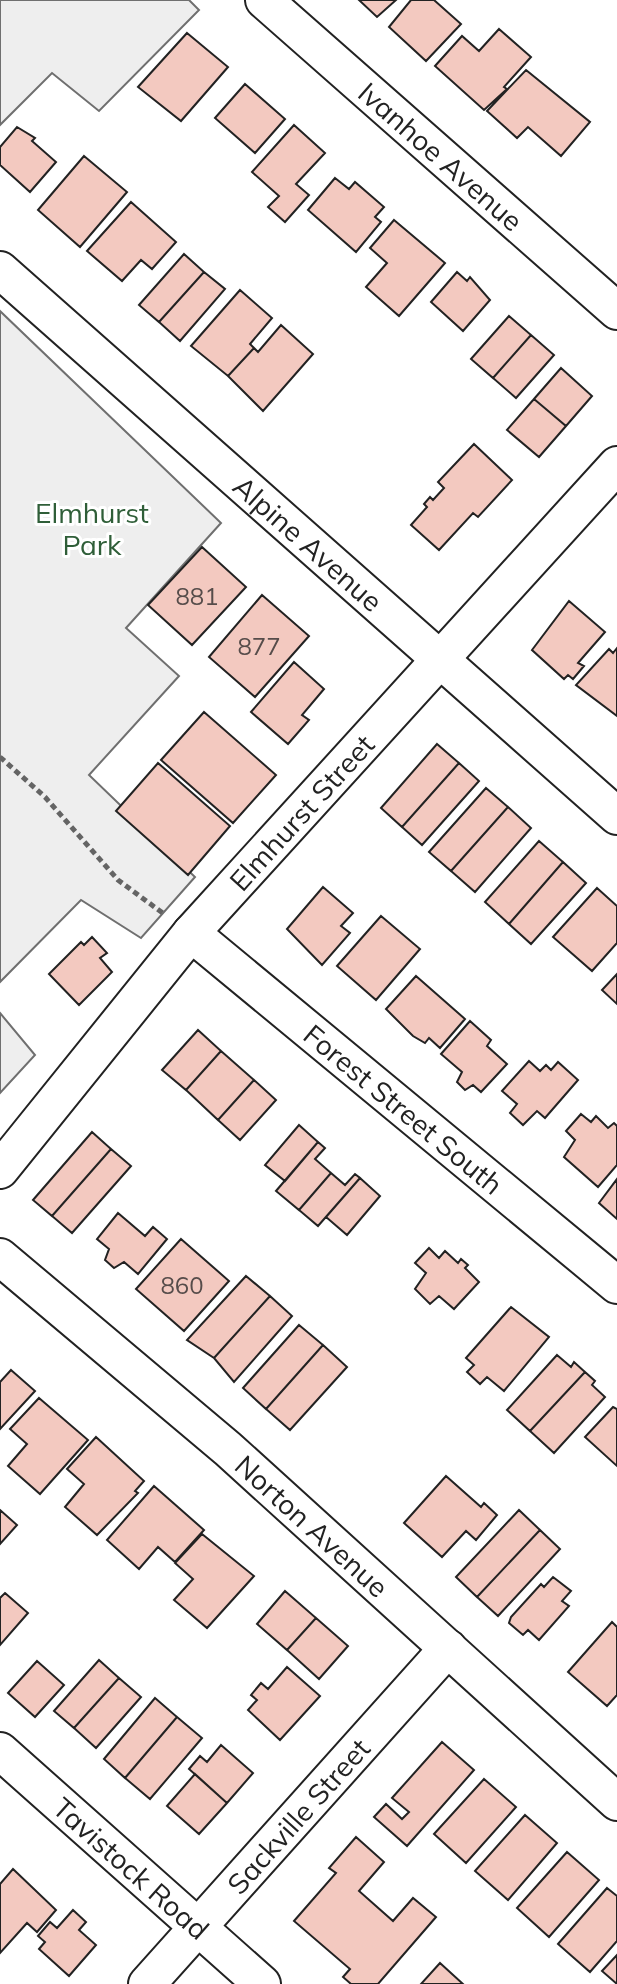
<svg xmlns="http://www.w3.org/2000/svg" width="617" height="1984" font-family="Mulish,sans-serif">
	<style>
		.park { fill: #eee; stroke: #6f6f6f; stroke-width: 2 }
		.building { fill: #f3c9c0; stroke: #222; stroke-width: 2 }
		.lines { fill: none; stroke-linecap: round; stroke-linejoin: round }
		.minor-casing { stroke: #222; stroke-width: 40 }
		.path { stroke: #646464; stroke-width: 5; stroke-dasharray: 6 4; stroke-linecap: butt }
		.minor { stroke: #fff; stroke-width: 36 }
		.labels { text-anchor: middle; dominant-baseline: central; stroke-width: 6; stroke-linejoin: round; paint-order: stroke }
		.number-label { font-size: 24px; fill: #564c4a }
		.street-label { font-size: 28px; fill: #222; stroke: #fff }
		.park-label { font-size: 28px; fill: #2f5e38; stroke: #fff }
	</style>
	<rect width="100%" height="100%" fill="#fff"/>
	<path class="park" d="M 0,0 L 189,0 L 199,10 L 99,111 L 52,73 L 0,125 Z
		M 0,311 L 221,523 L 126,628 L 179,676 L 89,775 L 195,877 L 141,938 L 81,900 L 0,982 Z
		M 0,1013 L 35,1055 L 0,1093 Z"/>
	<path class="building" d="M 359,0 L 396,0 L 377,17 Z
		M 411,0 L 434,0 L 461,24 L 426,61 L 389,27 Z
		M 499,29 L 531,57 L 504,87 L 507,89 L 484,110 L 435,66 L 462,36 L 479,51 Z
		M 187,33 L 228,67 L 181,121 L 138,87 Z
		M 526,70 L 590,122 L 561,156 L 528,127 L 517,138 L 487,111 Z
		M 245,84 L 285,119 L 255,153 L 215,118 Z
		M 294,125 L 325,153 L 296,184 L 309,195 L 285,222 L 268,207 L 279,196 L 252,172 Z
		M 17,127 L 35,138 L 32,141 L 56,162 L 30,192 L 0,165 L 0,147 Z
		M 84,156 L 127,192 L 80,247 L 38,210 Z
		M 335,178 L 349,189 L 355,182 L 384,207 L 375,217 L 381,222 L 356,252 L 308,210 Z
		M 131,202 L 176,242 L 152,269 L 141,260 L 122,281 L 87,251 Z
		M 394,220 L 445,263 L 399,316 L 366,287 L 387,263 L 370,248 Z
		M 184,254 L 204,272 L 159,322 L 139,305 Z
		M 204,272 L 225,289 L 180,341 L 159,322 Z
		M 457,272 L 467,281 L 470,277 L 490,300 L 463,331 L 431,302 Z
		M 240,290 L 272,318 L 250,344 L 254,348 L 228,376 L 191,346 Z
		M 509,316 L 531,335 L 493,378 L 471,359 Z
		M 281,325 L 313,354 L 263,411 L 228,376 L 254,348 L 258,352 Z
		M 531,335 L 554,355 L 516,398 L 493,378 Z
		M 561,368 L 592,396 L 566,426 L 534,399 Z
		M 534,399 L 566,426 L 539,457 L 507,430 Z
		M 474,444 L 512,480 L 478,517 L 473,513 L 439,550 L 411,525 L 427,507 L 424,504 L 430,497 L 433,500 L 444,488 L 438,482 Z
		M 202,547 L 246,587 L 192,645 L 148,605 Z
		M 262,595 L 309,636 L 255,697 L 209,657 Z
		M 569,601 L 605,632 L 578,663 L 584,666 L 573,679 L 568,675 L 564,679 L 532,650 Z
		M 617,648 L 617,716 L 576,685 L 609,649 L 613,653 Z
		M 294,662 L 324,689 L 302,715 L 309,720 L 288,744 L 251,712 Z
		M 204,712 L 276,775 L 233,823 L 161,760 Z
		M 437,744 L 459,763 L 402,827 L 381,808 Z
		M 158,763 L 230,826 L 188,875 L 116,811 Z
		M 459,763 L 479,781 L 422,845 L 402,827 Z
		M 486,788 L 508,807 L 451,871 L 429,852 Z
		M 508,807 L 531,828 L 475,892 L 451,871 Z
		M 539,841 L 563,862 L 509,924 L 485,902 Z
		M 563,862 L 586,883 L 531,944 L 509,924 Z
		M 323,887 L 353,913 L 341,926 L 350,933 L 322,965 L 287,929 Z
		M 597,888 L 617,906 L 617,943 L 592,971 L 553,937 Z
		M 381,916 L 420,949 L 376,1000 L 337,966 Z
		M 92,937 L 107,953 L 100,958 L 112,972 L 79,1005 L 49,974 L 81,942 L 84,945 Z
		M 617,974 L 617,1004 L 602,990 Z
		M 416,976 L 465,1019 L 440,1048 L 429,1038 L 425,1043 L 413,1036 L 386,1009 Z
		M 470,1021 L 491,1040 L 487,1046 L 507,1064 L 481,1092 L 473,1085 L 465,1090 L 457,1082 L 462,1072 L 441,1054 Z
		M 198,1030 L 221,1051 L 186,1090 L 162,1070 Z
		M 221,1051 L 254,1080 L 218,1120 L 186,1090 Z
		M 529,1061 L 540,1071 L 546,1065 L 551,1070 L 558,1062 L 578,1080 L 545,1118 L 537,1111 L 523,1125 L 510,1113 L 517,1104 L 502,1091 Z
		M 254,1080 L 276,1100 L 240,1140 L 218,1120 Z
		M 581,1114 L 591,1122 L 596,1116 L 608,1128 L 614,1123 L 617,1126 L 617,1165 L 598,1187 L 564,1157 L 575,1140 L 566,1131 Z
		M 299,1125 L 318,1142 L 285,1181 L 265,1165 Z
		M 92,1132 L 111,1149 L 52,1216 L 33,1200 Z
		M 318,1142 L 325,1148 L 315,1159 L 331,1173 L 299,1210 L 276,1191 Z
		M 111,1149 L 131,1166 L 72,1233 L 52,1216 Z
		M 331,1173 L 345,1185 L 355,1174 L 360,1178 L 318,1226 L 299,1210 Z
		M 360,1178 L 380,1196 L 347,1235 L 326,1217 Z
		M 617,1179 L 617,1219 L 599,1203 Z
		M 118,1213 L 145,1236 L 153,1227 L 167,1239 L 138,1274 L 124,1262 L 114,1268 L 105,1260 L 109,1249 L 97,1239 Z
		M 181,1239 L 229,1281 L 184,1331 L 136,1289 Z
		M 429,1248 L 439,1258 L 445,1251 L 458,1263 L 461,1259 L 468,1265 L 465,1268 L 479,1282 L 454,1309 L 439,1296 L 430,1304 L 415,1289 L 426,1273 L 415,1263 Z
		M 246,1276 L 270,1296 L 214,1358 L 187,1340 Z
		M 270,1296 L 292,1316 L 234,1382 L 214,1358 Z
		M 511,1307 L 549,1337 L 504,1391 L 487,1377 L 480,1384 L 467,1372 L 474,1365 L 466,1358 Z
		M 299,1325 L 323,1345 L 266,1409 L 243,1388 Z
		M 323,1345 L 347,1367 L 290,1430 L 266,1409 Z
		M 557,1355 L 571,1367 L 574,1362 L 585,1372 L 530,1431 L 507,1410 Z
		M 11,1370 L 35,1391 L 0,1429 L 0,1382 Z
		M 585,1372 L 595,1381 L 592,1385 L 605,1397 L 554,1453 L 530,1431 Z
		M 39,1398 L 88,1440 L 40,1494 L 8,1466 L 27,1444 L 10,1429 Z
		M 613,1407 L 617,1409 L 617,1466 L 585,1437 Z
		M 96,1437 L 144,1481 L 135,1491 L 138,1493 L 97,1535 L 65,1507 L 84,1484 L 67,1469 Z
		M 446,1476 L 481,1507 L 484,1503 L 497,1515 L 476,1540 L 466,1531 L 442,1557 L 404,1523 Z
		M 154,1486 L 204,1530 L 175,1562 L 158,1547 L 139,1569 L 107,1540 Z
		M 0,1510 L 17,1525 L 0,1544 Z
		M 519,1510 L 540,1530 L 477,1597 L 456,1577 Z
		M 540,1530 L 560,1549 L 498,1616 L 477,1597 Z
		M 202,1534 L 254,1576 L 207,1628 L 174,1600 L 193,1579 L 175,1563 Z
		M 553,1577 L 571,1591 L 562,1601 L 569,1606 L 539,1640 L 528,1630 L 523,1635 L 509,1623 L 511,1617 L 541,1584 L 544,1587 Z
		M 285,1591 L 316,1618 L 287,1650 L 257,1624 Z
		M 5,1593 L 28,1613 L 0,1645 L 0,1598 Z
		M 316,1618 L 348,1646 L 319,1679 L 287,1650 Z
		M 612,1622 L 617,1627 L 617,1695 L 607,1706 L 568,1672 Z
		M 99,1660 L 119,1678 L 74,1728 L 54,1711 Z
		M 37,1661 L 64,1685 L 35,1717 L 8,1693 Z
		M 287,1667 L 320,1696 L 280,1740 L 248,1710 L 257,1700 L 251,1695 L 261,1683 L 268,1689 Z
		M 119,1678 L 141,1697 L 96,1748 L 74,1728 Z
		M 155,1698 L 177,1717 L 125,1778 L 104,1759 Z
		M 177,1717 L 202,1738 L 150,1799 L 125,1778 Z
		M 442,1742 L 474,1770 L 407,1846 L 374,1817 L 386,1804 L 402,1819 L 409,1812 L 392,1798 Z
		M 221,1745 L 253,1773 L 227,1803 L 189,1769 L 200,1756 L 207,1762 Z
		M 195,1774 L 227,1803 L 199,1834 L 167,1806 Z
		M 484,1779 L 516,1807 L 466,1863 L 434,1834 Z
		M 525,1815 L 557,1843 L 508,1900 L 475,1871 Z
		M 356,1837 L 384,1862 L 359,1891 L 393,1921 L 413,1898 L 436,1917 L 378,1984 L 351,1984 L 343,1977 L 350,1969 L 294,1921 L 336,1873 L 329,1868 Z
		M 567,1852 L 599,1880 L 549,1937 L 517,1908 Z
		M 13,1869 L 56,1910 L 37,1932 L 27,1923 L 0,1953 L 0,1884 Z
		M 607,1888 L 617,1896 L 617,1941 L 590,1972 L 558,1944 Z
		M 73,1910 L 86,1922 L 79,1930 L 96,1945 L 69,1976 L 39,1949 L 45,1942 L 38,1936 L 50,1922 L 57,1928 Z
		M 617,1955 L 617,1984 L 602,1971 Z
		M 440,1963 L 463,1984 L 421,1984 Z"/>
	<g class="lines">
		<defs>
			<g id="minor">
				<path id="s1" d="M 264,0 L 617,311"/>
				<path id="s2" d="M 0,270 L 617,816"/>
				<path id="s3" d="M 191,933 L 617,1285"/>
				<path id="s4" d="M 0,1170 L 191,933 L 617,465"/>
				<path id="s5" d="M 0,1257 L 228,1449 L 617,1802"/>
				<path id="s6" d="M 0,1751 L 262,1984"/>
				<path id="s7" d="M 147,1984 L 448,1648"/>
			</g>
		</defs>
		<use href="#minor" class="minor-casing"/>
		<path class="path" d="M 0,757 L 45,797 L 118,880 L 164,914"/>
		<use href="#minor" class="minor"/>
	</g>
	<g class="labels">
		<g class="number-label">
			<text x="197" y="596">881</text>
			<text x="259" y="646">877</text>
			<text x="182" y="1285">860</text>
		</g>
		<g class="street-label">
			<text stroke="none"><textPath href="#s1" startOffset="236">Ivanhoe Avenue</textPath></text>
			<text stroke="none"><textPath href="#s2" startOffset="412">Alpine Avenue</textPath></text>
			<text stroke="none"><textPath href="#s4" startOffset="468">Elmhurst Street</textPath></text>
			<text stroke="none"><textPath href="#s3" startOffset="276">Forest Street South</textPath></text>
			<text stroke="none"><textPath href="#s5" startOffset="412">Norton Avenue</textPath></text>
			<text stroke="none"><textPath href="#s7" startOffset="226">Sackville Street</textPath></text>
			<text stroke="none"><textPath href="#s6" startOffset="176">Tavistock Road</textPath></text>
		</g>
		<g class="park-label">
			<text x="92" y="512">Elmhurst<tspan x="92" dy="32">Park</tspan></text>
		</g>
	</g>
</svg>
